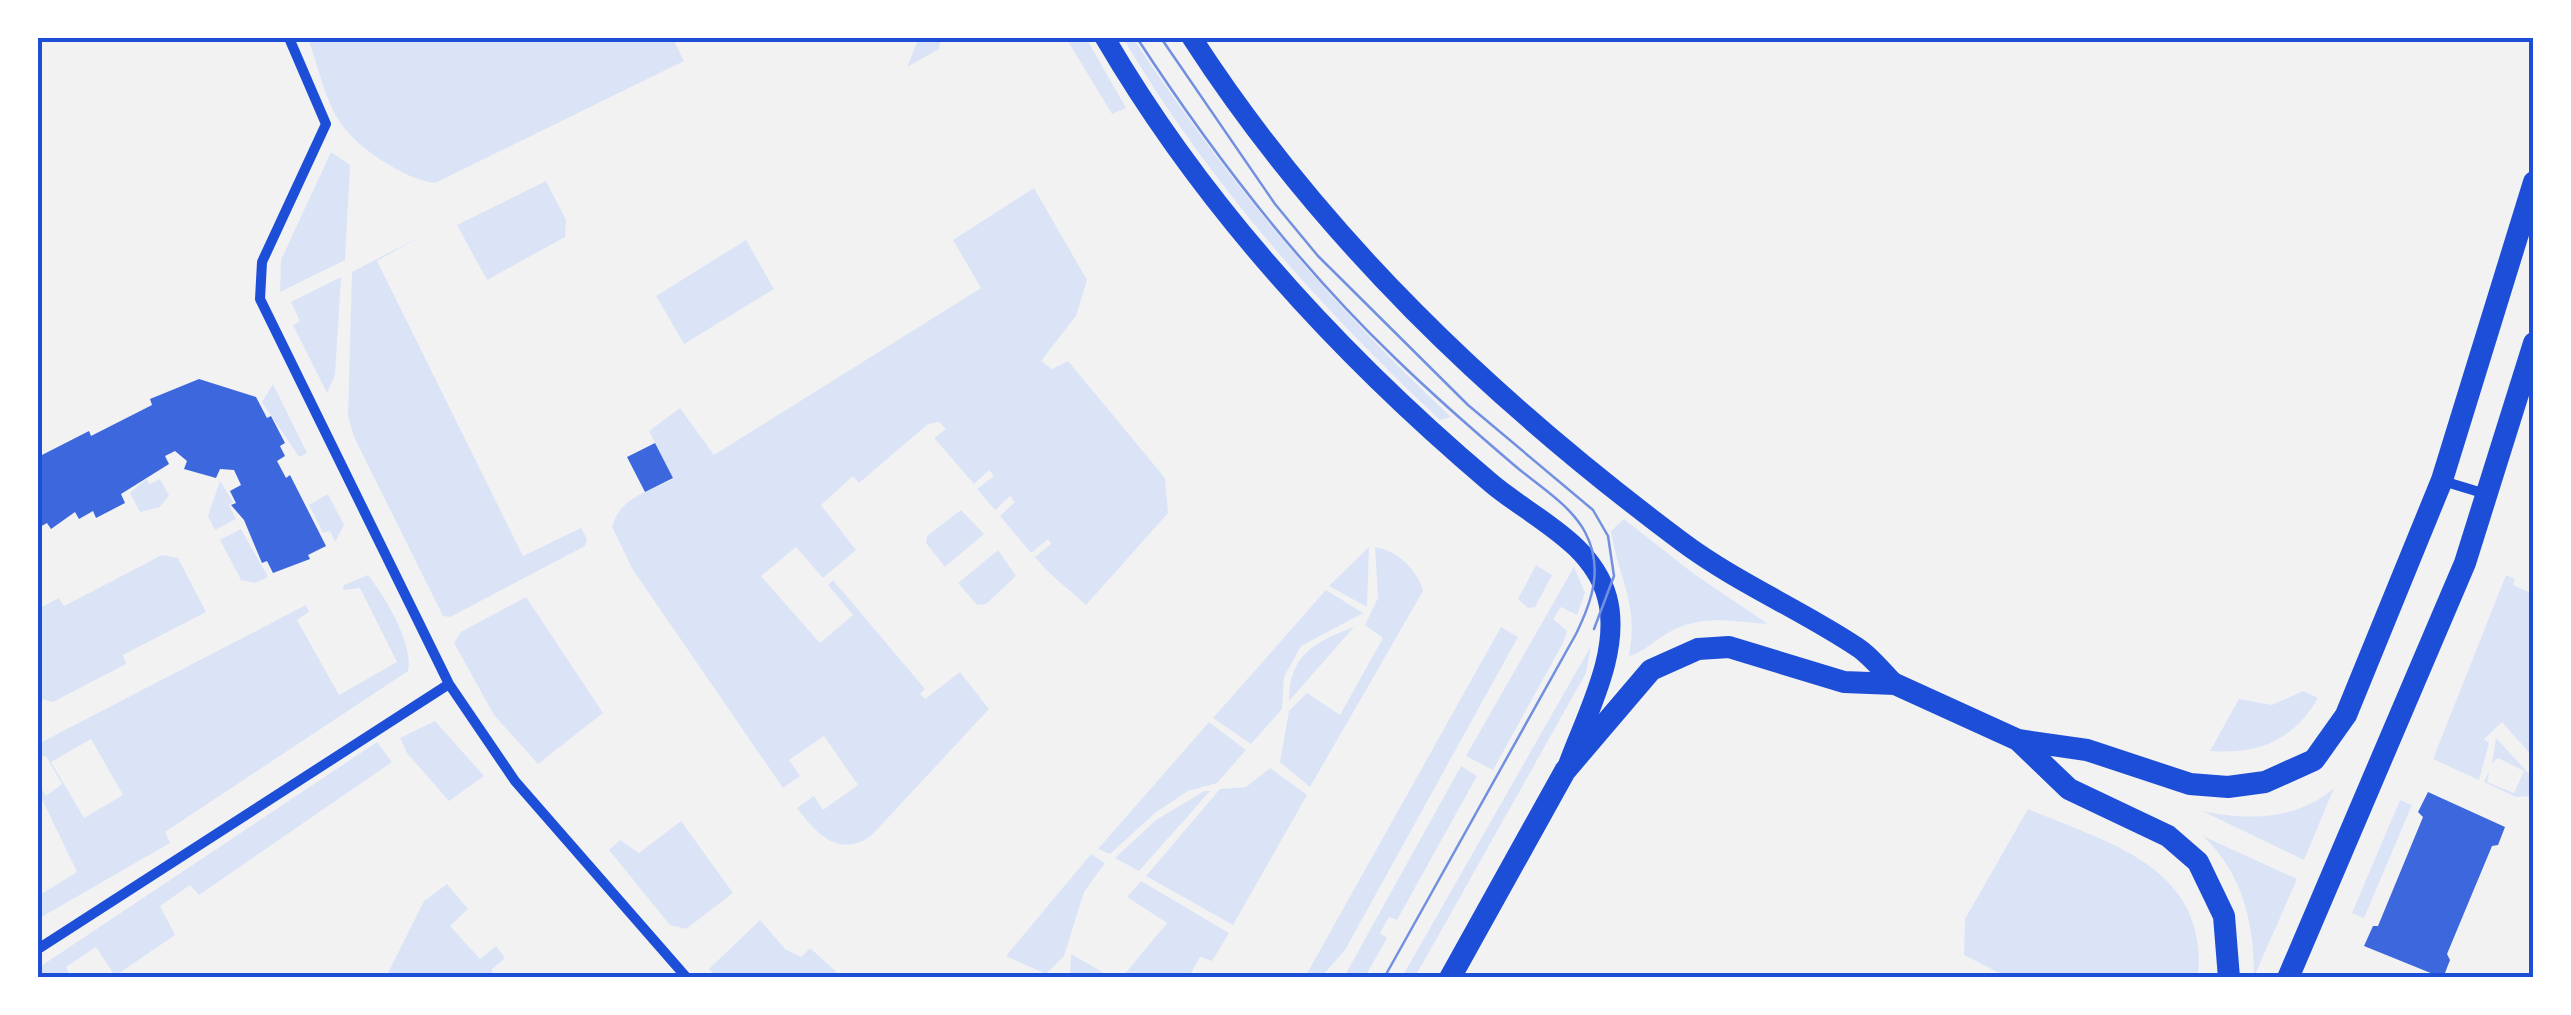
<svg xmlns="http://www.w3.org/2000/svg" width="2571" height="1015" font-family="'Nunito Sans',sans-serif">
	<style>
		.green { fill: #dbe4f7; fill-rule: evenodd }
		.building { fill: #3d67dc }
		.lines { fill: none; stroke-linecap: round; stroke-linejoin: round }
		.minor { stroke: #1d4ed8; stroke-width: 10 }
		.secondary { stroke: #1d4ed8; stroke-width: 20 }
		.primary { stroke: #1d4ed8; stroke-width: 22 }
		.tram { stroke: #7290e2; stroke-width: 2.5 }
		.neatline { fill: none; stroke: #1d4ed8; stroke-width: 4 }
	</style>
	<rect width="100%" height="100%" fill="#f2f2f2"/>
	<path class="green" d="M 308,38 L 684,38 L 675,43 L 684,61 L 435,183 C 415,180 401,172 384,162 C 327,125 329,99 308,38 Z
		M 919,38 L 941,38 L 939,49 L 907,67 Z
		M 1066,38 L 1086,38 L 1126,108 L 1112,114 Z
		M 1123,38 L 1133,38 C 1227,180 1326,300 1451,417 L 1440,420 C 1318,306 1208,182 1123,38 Z
		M 331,152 L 350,165 L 345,260 L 280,292 L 281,260 Z
		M 546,181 L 566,220 L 565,237 L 487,280 L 457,225 Z
		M 1034,188 L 1087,280 L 1076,316 L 1041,361 L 1052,369 L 1068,361 L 1165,478 L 1168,513 L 1086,605 C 1066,586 1053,579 1035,557 L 1051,544 L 1048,539 L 1031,553 L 1000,516 L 1015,502 L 1010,496 L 995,510 L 977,489 L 994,476 L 989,470 L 974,484 L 934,438 L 946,429 L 939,422 L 928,424 L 859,483 L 853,476 L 821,505 L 856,550 L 823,578 L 796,547 L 761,576 L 820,643 L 853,615 L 828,585 L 833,580 L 925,689 L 920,694 L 925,699 L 960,672 L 989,709 L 871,836 C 839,858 816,834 797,808 L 814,796 L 823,810 L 858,785 L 824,736 L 789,760 L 800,776 L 783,788 L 633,570 L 612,527 C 620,497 648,492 673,479 L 649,431 L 680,408 L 714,455 L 981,288 L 953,240 Z
		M 425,234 L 377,261 L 523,556 L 581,528 L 587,539 L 585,546 L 450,617 L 443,616 L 354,437 L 348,416 L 352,272 Z
		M 746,240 L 774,289 L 684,344 L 656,296 Z
		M 341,277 L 335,375 L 327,393 L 293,325 L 300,321 L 291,302 Z
		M 273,384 L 307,453 L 299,457 L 262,402 Z
		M 146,479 L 150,484 L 160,479 L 169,495 L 160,507 L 140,512 L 130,493 Z
		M 220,481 L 233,502 L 229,505 L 236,519 L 215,530 L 208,516 Z
		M 328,494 L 344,525 L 335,542 L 330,531 L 323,533 L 309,505 Z
		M 961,510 L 984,534 L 945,567 L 926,543 L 927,536 Z
		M 1624,519 L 1694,574 L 1768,624 C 1732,622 1702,613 1668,633 C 1655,640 1641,654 1629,656 C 1639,602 1619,582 1611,531 Z
		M 241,529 L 268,577 L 255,583 L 241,580 L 220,540 Z
		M 1369,547 L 1367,607 L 1329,586 Z
		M 1375,547 C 1398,551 1417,569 1423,591 L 1310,787 L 1280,762 L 1289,711 L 1307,693 L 1340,715 L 1383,638 L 1365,625 L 1378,598 Z
		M 998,550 L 1016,576 L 986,604 L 977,605 L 958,583 Z
		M 162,555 L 178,558 L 206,612 L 123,655 L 126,664 L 53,702 L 38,698 L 38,609 L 59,598 L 64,606 Z
		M 1536,565 L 1552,575 L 1535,607 L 1528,608 L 1518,599 Z
		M 1574,567 L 1585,593 L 1577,615 L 1561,607 L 1553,619 L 1567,631 L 1563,643 L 1493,770 L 1466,756 Z
		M 368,575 C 385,596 414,645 408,671 L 165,832 L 170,843 L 38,919 L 38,896 L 77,872 L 38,791 L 41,788 L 46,796 L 62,784 L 46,756 L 38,757 L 38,744 L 306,605 L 309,612 L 297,620 L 339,695 L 397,662 L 360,588 L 343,590 L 344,585 ZM 91,739 L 123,795 L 84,818 L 51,762 Z
		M 2506,575 L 2515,579 L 2513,585 L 2533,594 L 2533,757 L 2502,722 L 2484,739 L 2489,743 L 2479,780 L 2433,759 Z
		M 1326,590 L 1363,613 L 1301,646 L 1284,677 L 1282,709 L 1251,744 L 1213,718 Z
		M 526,597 L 603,713 L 538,764 L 494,715 L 454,643 L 461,632 Z
		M 1354,627 L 1289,701 C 1289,655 1314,642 1354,627 Z
		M 1501,627 L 1518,637 L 1345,950 L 1321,977 L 1305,977 Z
		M 1591,646 L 1586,673 L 1415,977 L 1402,977 Z
		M 2303,691 L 2318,698 C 2294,740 2258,755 2210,751 L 2239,699 L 2272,705 Z
		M 435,721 L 484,776 L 449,801 L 407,753 L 400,738 Z
		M 1209,722 L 1246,750 L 1217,783 L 1188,791 L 1155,813 L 1110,854 L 1098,849 Z
		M 2496,738 L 2533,778 L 2533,796 L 2516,797 L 2484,782 L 2490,769 L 2487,782 L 2514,793 L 2524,771 L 2498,758 L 2492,763 Z
		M 377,742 L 392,762 L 199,895 L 190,885 L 160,906 L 175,935 L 115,976 L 96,947 L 66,967 L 71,977 L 38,977 L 38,968 Z
		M 1461,766 L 1477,776 L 1397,920 L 1389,917 L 1380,933 L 1387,938 L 1365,977 L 1344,977 Z
		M 1270,768 L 1307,795 L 1233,925 L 1146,876 L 1220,789 L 1246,787 Z
		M 2334,788 L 2304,860 L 2202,811 C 2248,821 2297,820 2334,788 Z
		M 1204,791 L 1210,791 L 1139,871 L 1115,858 L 1156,820 Z
		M 2400,800 L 2412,805 L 2364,918 L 2352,913 Z
		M 2028,809 C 2109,843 2209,867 2198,977 L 2007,977 L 1964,955 L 1965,919 Z
		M 681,821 L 733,893 L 686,929 L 670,925 L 609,850 L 620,840 L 639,853 Z
		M 2203,836 L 2297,879 L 2254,977 C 2254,925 2244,875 2203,836 Z
		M 1091,854 L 1105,863 L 1084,892 L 1064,956 L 1046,974 L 1006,956 Z
		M 1141,881 L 1229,933 L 1212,961 L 1200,957 L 1189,977 L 1122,977 L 1167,923 L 1127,897 Z
		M 447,884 L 468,909 L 450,926 L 480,959 L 496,946 L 505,958 L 491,970 L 497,977 L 386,977 L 424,901 Z
		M 760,920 L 785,949 L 801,957 L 810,948 L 842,977 L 716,977 L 709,969 Z
		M 1071,954 L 1111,977 L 1070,977 Z"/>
	<path class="building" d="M 199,379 L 256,397 L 267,418 L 271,416 L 285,443 L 280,446 L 285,456 L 277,461 L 286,478 L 290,475 L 326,546 L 308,555 L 310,559 L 273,573 L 267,561 L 262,563 L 244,520 L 231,505 L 236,503 L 230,491 L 241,485 L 234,470 L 220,469 L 216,478 L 184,469 L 187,461 L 175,451 L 165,456 L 169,464 L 121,494 L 125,503 L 96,518 L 93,511 L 79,519 L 75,512 L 51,529 L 47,523 L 38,528 L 38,457 L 89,431 L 91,436 L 152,405 L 150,399 Z
		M 655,443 L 673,478 L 645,492 L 627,457 Z
		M 2428,792 L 2505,827 L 2498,845 L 2492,846 L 2447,954 L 2450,960 L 2443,978 L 2364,946 L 2373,926 L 2378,926 L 2423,817 L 2418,812 Z"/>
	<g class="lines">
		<path class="minor" d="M 289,38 L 326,124 L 262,262 L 260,299 L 449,684 L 515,781 L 687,978
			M 2443,481 L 2489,495
			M 38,949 L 449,684"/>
		<path class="secondary" d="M 1105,38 C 1205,209 1340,355 1491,483 C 1531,517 1592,542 1607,597 C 1622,651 1586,715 1568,765
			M 1192,38 C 1321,237 1491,399 1681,541 C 1737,583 1800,609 1857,647 C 1871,656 1883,672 1895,684"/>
		<path class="primary" d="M 2018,740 L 2069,789 L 2168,836 L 2198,862 L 2224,916 L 2229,978
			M 1450,978 L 1565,771 L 1651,670 L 1698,649 L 1729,647 L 1844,682 L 1895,684 L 2018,740 L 2087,750 L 2190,784 L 2228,787 L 2265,782 L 2314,760 L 2346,715 L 2442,480 L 2534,182
			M 2288,978 L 2465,563 L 2534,343"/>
		<path class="tram" d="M 1137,38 C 1212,153 1295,262 1395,358 C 1433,395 1473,430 1514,465 C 1537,485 1570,504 1585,532 C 1604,568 1592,601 1576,634 L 1384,978
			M 1161,38 L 1275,204 L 1318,256 L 1468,405 L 1593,510 L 1608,536 L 1614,576 L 1594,629"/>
	</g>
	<rect width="2571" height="1015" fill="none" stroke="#ffffff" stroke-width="80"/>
	<rect x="40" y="40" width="2491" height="935" class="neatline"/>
</svg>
